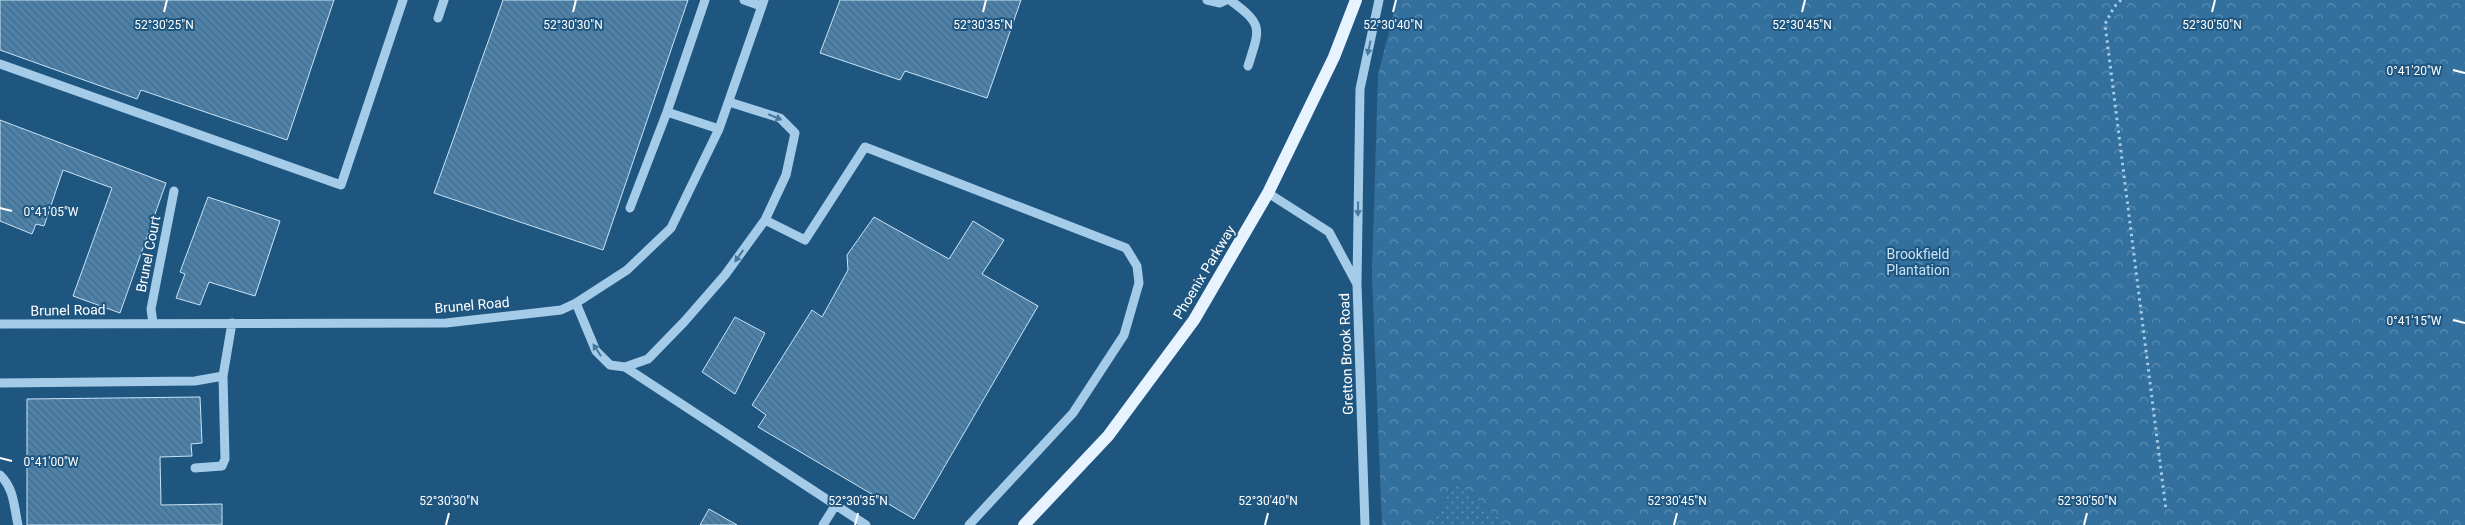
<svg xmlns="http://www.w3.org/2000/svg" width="2465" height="525" font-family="Roboto,sans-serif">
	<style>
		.grass { fill: url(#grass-dots) }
		.forest { fill: url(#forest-crowns) }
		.building { fill: url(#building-back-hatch); stroke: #c8e3f6 }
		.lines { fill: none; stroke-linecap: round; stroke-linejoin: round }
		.path { stroke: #a4cce8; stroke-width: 3; stroke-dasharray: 2.5 4; stroke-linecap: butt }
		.minor { stroke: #a4cce8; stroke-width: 9 }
		.major { stroke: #e7f3fe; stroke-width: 12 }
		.oneway { fill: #47799f }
		.ticks { fill: none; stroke: #fff; stroke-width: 2 }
		.labels { text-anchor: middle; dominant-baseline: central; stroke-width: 4; stroke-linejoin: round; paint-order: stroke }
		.street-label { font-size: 14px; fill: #fff; stroke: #1f5680 }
		.park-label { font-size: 14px; fill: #c8e3f6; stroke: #1f5680 }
		.ticks-label { font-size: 12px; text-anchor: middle; fill: #fff; stroke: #1f5680; stroke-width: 4; stroke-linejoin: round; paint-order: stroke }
	</style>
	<defs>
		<pattern id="grass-dots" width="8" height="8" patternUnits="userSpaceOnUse" patternTransform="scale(1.25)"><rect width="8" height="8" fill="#33709e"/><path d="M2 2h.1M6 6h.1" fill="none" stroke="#5c8db1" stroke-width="1.8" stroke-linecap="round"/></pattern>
		<pattern id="forest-crowns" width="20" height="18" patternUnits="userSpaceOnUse" patternTransform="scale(1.25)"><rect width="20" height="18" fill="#33709e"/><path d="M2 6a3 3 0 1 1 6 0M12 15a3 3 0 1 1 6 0" fill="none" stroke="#5c8db1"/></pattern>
		<pattern id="building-back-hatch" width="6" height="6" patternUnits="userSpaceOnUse" patternTransform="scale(1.25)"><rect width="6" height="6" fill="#4c82ab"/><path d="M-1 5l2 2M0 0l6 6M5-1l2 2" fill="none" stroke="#4c6a80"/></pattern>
	</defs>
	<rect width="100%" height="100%" fill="#1f5680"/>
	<path class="grass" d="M 1455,482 L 1508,525 L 1430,525 Z"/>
	<path class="forest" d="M 1397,0 L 2465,0 L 2465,525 L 1508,525 L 1455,482 L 1430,525 L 1382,525 L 1372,274 L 1378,75 Z"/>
	<path class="building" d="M 0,0 L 334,0 L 287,140 L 141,90 L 137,99 L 0,50 Z
		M 503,0 L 688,0 L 603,250 L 434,193 Z
		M 840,0 L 1021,0 L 987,98 L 905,71 L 900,80 L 820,53 Z
		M 0,120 L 166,183 L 120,313 L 73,296 L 112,188 L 63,170 L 44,226 L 36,224 L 32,234 L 0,221 Z
		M 208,197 L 280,221 L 255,296 L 209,282 L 200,305 L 176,298 L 185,274 L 180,272 Z
		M 874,217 L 949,259 L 973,221 L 1004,240 L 982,274 L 1038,306 L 914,519 L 758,427 L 766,415 L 752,405 L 812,310 L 822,317 L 848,270 L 847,255 Z
		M 735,317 L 765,333 L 735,394 L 702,372 Z
		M 200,397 L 202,443 L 191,444 L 192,456 L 160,457 L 161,505 L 222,504 L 222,525 L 27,525 L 27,399 Z
		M 709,509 L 737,525 L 700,525 Z"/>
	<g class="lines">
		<path class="path" d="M 2121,0 L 2114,7 L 2105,24 L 2166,510"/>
		<path class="minor" d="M 744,0 L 761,6
			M 1207,0 L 1220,3 L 1226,0
			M 1230,0 C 1264,25 1260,28 1248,66
			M 438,18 L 444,0
			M 0,64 L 341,185 L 403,0
			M 667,112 L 719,129
			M 1268,193 L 1329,232 L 1357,284 L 1365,525
			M 630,208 L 667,112 L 705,0
			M 765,220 L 805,240 L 865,147 L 1126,248 L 1137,266 L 1139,283 L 1124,335 L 1073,413 L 969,525
			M 1357,283 L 1360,89 L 1379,0
			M 576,303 L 596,351 L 610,365 L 625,367 L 648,359 L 684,322 L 725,275 L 765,220 L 786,175 L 795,133 L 780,118 L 729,102
			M 153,323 L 151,309 L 174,191
			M 0,324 L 446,323 L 561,310 L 576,303 L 627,270 L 671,228 L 719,129 L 764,0
			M 625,367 L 866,525
			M 0,383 L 195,381 L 223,376 L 232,323
			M 195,468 L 222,466 L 225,459 L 223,376
			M 0,475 C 14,488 14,507 18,525
			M 823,525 L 835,506"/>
		<path class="major" d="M 1024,525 L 1108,436 L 1194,320 L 1268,193 L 1334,57 L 1356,0"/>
	</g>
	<defs><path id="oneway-solid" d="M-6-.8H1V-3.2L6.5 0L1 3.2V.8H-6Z" transform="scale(1.25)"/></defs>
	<g class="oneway">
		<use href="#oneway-solid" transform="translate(1369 48) rotate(102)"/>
		<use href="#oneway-solid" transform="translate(775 117) rotate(23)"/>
		<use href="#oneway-solid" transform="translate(1358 209) rotate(91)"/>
		<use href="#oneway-solid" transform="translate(739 256) rotate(125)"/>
		<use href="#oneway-solid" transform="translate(597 350) rotate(-123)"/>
	</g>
	<path class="ticks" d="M 164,12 L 167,0M 573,12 L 576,0M 983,12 L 986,0M 1393,12 L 1396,0M 1802,12 L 1805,0M 2212,12 L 2215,0M 2453,70 L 2465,73M 0,208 L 12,211M 2453,320 L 2465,323M 0,458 L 12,461M 446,525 L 449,513M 855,525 L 858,513M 1265,525 L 1268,513M 1674,525 L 1677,513M 2084,525 L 2087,513"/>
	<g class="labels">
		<g class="street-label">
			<text transform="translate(148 254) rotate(-79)">Brunel Court</text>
			<text transform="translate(1204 272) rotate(-59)">Phoenix Parkway</text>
			<text transform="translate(472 305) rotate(-5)">Brunel Road</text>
			<text transform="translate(68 310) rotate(-1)">Brunel Road</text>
			<text transform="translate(1346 354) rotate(-92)">Gretton Brook Road</text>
		</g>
		<g class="park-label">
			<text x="1918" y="254">Brookfield<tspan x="1918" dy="16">Plantation</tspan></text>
		</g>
	</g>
	<g class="ticks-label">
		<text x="983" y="29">52°30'35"N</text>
		<text x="2212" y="29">52°30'50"N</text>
		<text x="164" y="29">52°30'25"N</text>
		<text x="573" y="29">52°30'30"N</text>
		<text x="1393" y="29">52°30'40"N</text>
		<text x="1802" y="29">52°30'45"N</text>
		<text x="2414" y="75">0°41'20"W</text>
		<text x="51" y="216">0°41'05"W</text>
		<text x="2414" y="325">0°41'15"W</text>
		<text x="51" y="466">0°41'00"W</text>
		<text x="449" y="505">52°30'30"N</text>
		<text x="858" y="505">52°30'35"N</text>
		<text x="1268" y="505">52°30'40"N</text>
		<text x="1677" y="505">52°30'45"N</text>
		<text x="2087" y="505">52°30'50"N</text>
	</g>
</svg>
